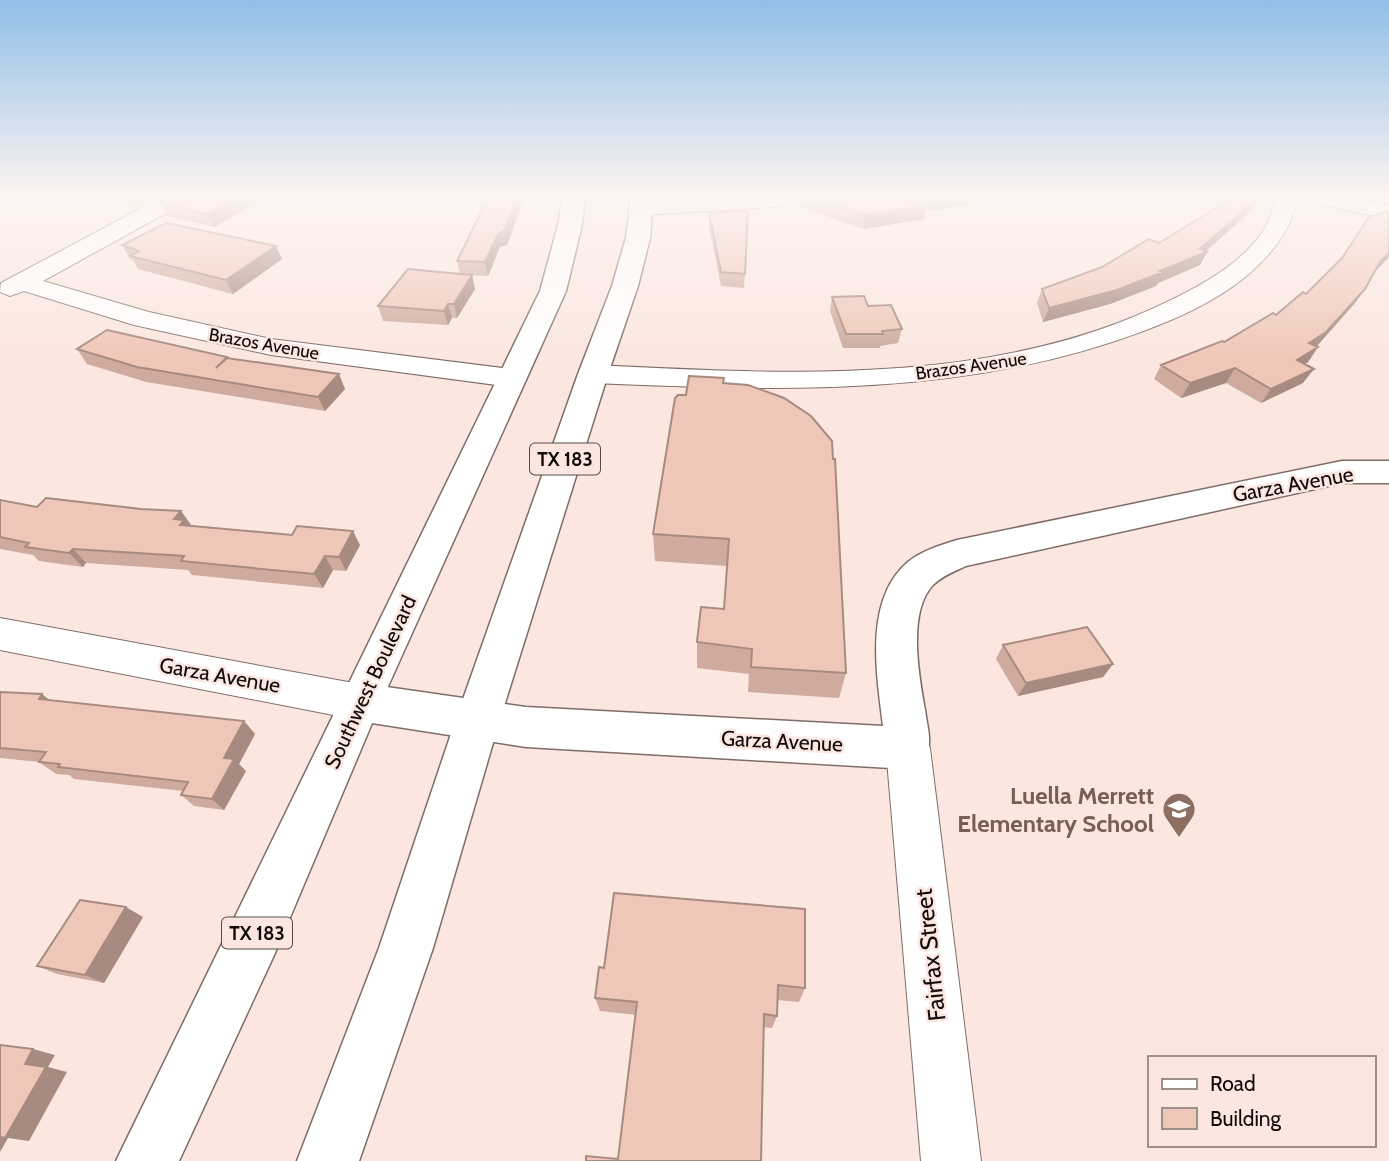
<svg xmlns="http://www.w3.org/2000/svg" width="1389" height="1161" font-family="Cabin,sans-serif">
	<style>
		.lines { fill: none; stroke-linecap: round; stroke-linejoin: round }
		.street-casing { stroke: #7e6d67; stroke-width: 2 }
		.secondary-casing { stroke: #7e6d67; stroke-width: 3 }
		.primary-casing { stroke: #7e6d67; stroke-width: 3 }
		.street { fill: #fff; fill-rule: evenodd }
		.secondary { fill: #fff; fill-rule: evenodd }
		.primary { fill: #fff; fill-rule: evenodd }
		.wall { fill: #ceab9e }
		.shaded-wall { fill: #a78b81 }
		.building { fill: #efc7b8; stroke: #a78b81; stroke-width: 2 }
		.labels { text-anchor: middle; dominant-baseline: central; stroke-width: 5; stroke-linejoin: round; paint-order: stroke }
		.far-street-label { font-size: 18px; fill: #100a08; stroke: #fbe7e0 }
		.shield { fill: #fbe7e0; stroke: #564c49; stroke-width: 2 }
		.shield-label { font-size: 19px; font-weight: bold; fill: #100a08 }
		.street-label { font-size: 21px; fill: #100a08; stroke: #fbe7e0 }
		.near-education-label { font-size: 24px; font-weight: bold; fill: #785e54; stroke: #fbe7e0; text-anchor: end }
		.near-street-label { font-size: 24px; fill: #100a08; stroke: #fbe7e0 }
	</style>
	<rect width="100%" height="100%" fill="#fbe7e0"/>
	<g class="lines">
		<defs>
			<path id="street" d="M 164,196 L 191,196 L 188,201 L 43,281 L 149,312 L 271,339 L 511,369 L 521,372 L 525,378 L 521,384 L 511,387 L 271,355 L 134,325 L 24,291 L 10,296 L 0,292 L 1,283 Z
				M 741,196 L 811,196 L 808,201 L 773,207 L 643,215 L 635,213 L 632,208 L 635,203 L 643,201 Z
				M 1277,196 L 1299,196 C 1294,209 1291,224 1283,235 C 1253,283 1197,311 1146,330 C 968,398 780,391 593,383 L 583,380 L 579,374 L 583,368 L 593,365 C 785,374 994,388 1171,300 C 1204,284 1243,262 1263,231 C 1270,220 1273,207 1277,196 Z
				M 1300,196 L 1344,196 L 1389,205 L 1389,219 L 1303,201 Z
				M 0,618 L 359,684 L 374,689 L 380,702 L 374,715 L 359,720 L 0,650 Z
				M 908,728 L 923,734 L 930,748 L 981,1161 L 921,1161 L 886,748 L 893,734 Z"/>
			<path id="secondary" d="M 1342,461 L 1389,461 L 1389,483 L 1342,483 L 966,566 C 955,571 942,576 933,585 C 907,612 919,677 925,710 C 928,731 933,743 924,763 L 908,769 L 526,747 L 359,721 L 344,715 L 337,702 L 344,689 L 359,683 L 526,707 L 883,726 C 877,676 863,600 908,562 C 921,551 941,545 957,540 Z"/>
			<path id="primary" d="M 563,196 L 585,196 L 582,225 L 566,291 L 381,702 L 275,953 L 179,1161 L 116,1161 L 540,291 L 558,225 Z
				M 631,196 L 653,196 L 650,238 L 638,286 L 608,374 L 500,719 L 433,948 L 359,1161 L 297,1161 L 379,948 L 456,719 L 578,374 L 612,286 L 626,238 Z"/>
		</defs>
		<use href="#street" class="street-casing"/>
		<use href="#secondary" class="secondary-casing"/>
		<use href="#primary" class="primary-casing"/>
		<use href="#street" class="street"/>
		<use href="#secondary" class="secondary"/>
		<use href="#primary" class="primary"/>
	</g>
	<path class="wall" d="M 92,196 L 158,196 L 136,208 L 92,197 Z
		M 269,196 L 214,227 L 167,216 L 160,202 Z
		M 482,196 L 525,196 L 507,245 L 500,247 L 488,276 L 472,275 L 475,289 L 457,318 L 452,318 L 448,325 L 383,321 L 378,306 L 460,274 L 457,261 L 481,213 L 479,204 Z
		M 798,196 L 974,196 L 972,204 L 926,211 L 924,219 L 863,229 L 797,206 Z
		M 1259,197 L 1252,210 L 1206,251 L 1207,252 L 1200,265 L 1158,283 L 1156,286 L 1110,304 L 1043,322 L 1037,303 L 1042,289 L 1102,267 L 1159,243 Z
		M 748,211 L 744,288 L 721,286 L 709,226 L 709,213 Z
		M 1389,211 L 1389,258 L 1388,258 L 1375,271 L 1355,303 L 1316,347 L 1318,347 L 1308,362 L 1304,364 L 1303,383 L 1261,403 L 1226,383 L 1181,398 L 1154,379 L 1161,365 L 1224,342 L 1276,315 L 1306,294 Z
		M 122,245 L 276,246 L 282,259 L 233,294 L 138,269 L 133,260 L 130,259 Z
		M 832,297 L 868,306 L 902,329 L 898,343 L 880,346 L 880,348 L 843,348 L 830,311 Z
		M 77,349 L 227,358 L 345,389 L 325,411 L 146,382 L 87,364 Z
		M 723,383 L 846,673 L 839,698 L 748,692 L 749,674 L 697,668 L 697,642 L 724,609 L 727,566 L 655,561 L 653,534 L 686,395 Z
		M 0,500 L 37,507 L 181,511 L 191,525 L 360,545 L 346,571 L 333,570 L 323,588 L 192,575 L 188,570 L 86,563 L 83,567 L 39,561 L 33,555 L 0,549 Z
		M 1003,645 L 1113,664 L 1103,677 L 1018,696 L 996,659 Z
		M 0,692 L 49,700 L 244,721 L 255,734 L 239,764 L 246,771 L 224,810 L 194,806 L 181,795 L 183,791 L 74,779 L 69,775 L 56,774 L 39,762 L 0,758 Z
		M 143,917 L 104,983 L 57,974 L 37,966 Z
		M 604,968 L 805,988 L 799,1002 L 777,1000 L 777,1016 L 772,1028 L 763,1027 L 618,1159 L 636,1015 L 600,1011 L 595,998 Z"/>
	<path class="shaded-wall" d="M 129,196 L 158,196 L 136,208 Z
		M 239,196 L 269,196 L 214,227 L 207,214 Z
		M 517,196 L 525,196 L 507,245 L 500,247 L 488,276 L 485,262 L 498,234 Z
		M 941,196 L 974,196 L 972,204 L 926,211 L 924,219 L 863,229 L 865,215 L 925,199 Z
		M 1259,197 L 1252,210 L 1204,253 L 1207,252 L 1200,265 L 1158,283 L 1156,286 L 1110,304 L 1043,322 L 1049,308 L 1160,271 L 1200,249 Z
		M 276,246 L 282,259 L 233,294 L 226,280 Z
		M 1389,253 L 1388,258 L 1371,276 L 1380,262 Z
		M 472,275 L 475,289 L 457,318 L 454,304 Z
		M 1365,289 L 1355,303 L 1316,347 L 1309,343 Z
		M 448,304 L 452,318 L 448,325 L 444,311 Z
		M 1318,347 L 1308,362 L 1287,374 L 1297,360 Z
		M 1235,368 L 1226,383 L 1181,398 L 1190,383 Z
		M 1314,369 L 1303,383 L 1261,403 L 1271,389 Z
		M 339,374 L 345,389 L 325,411 L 318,397 Z
		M 181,511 L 191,525 L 194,534 L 174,519 Z
		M 353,531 L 360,545 L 346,571 L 339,557 Z
		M 73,549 L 86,563 L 83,567 L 69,553 Z
		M 325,556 L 333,570 L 323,588 L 314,574 Z
		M 1113,664 L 1103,677 L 1018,696 L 1026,683 Z
		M 42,694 L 58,707 L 39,699 Z
		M 244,721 L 255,734 L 239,764 L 246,771 L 224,810 L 212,799 L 224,758 Z
		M 126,907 L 143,917 L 104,983 L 85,975 Z
		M 33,1049 L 55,1055 L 48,1067 L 67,1072 L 29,1141 L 8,1138 L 0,1152 L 0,1137 L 25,1064 Z"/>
	<path class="building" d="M 172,196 L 239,196 L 207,214 L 160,202 Z
		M 482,196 L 517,196 L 504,231 L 498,234 L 485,262 L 457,261 L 485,204 L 479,204 Z
		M 810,196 L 941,196 L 925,199 L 927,201 L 922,202 L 927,206 L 865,215 Z
		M 1236,196 L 1259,197 L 1200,249 L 1207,252 L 1160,271 L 1163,272 L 1117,290 L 1049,308 L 1042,289 L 1102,267 L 1149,239 L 1159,243 Z
		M 748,211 L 745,274 L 721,272 L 709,213 Z
		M 1389,211 L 1389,253 L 1380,262 L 1365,289 L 1326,332 L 1309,343 L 1318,347 L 1297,360 L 1314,369 L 1271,389 L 1235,368 L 1190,383 L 1161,365 L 1222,341 L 1224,342 L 1273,313 L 1276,315 L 1303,292 L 1306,294 L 1342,258 L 1369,217 Z
		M 166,223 L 276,246 L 226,280 L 130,256 L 139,251 L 122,245 Z
		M 408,269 L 472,275 L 454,304 L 448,304 L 444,311 L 378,306 Z
		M 864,296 L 868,306 L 891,305 L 902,329 L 882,331 L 883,334 L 846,334 L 832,297 Z
		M 107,330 L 227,357 L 216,368 L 227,358 L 339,374 L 318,397 L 137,367 L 77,349 Z
		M 689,376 L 724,378 L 723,383 L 748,385 L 784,398 L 811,416 L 832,441 L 833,459 L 835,459 L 846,673 L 751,667 L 752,649 L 697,642 L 701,607 L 724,609 L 729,539 L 653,534 L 675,398 L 678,395 L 686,395 Z
		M 46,498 L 141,509 L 181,511 L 174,519 L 184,520 L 180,525 L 292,535 L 297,526 L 353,531 L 339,557 L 325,556 L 314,574 L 181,561 L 184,556 L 73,549 L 69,553 L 25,547 L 29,543 L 0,537 L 0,500 L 37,507 Z
		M 1087,627 L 1113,664 L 1026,683 L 1003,645 Z
		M 0,692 L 42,694 L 39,699 L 244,721 L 224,758 L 234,759 L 212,799 L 181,795 L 188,782 L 58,767 L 60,764 L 39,762 L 46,752 L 0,748 Z
		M 614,893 L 805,909 L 805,988 L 778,985 L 777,1016 L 764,1014 L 761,1161 L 586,1161 L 586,1156 L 618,1159 L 637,1002 L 595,998 L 599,967 L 604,968 Z
		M 80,900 L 126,907 L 85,975 L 37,966 Z
		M 0,1045 L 33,1049 L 25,1064 L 46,1067 L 5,1138 L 0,1137 Z"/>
	<linearGradient id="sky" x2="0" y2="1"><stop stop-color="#90bfe8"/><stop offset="0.55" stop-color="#fdf4f1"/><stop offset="1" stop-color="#fdf4f1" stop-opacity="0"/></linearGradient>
	<rect width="1389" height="359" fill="url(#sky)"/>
	<defs>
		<symbol id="school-pin" viewBox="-11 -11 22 30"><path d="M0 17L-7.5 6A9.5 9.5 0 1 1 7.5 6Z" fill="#8d6e63" stroke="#fbe7e0"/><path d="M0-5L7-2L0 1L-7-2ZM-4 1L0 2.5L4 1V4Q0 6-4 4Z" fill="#fff"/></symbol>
	</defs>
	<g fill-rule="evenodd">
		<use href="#school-pin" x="1160" y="790" width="38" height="52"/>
	</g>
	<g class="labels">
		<g class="far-street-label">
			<text transform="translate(264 344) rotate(10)">Brazos Avenue</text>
			<text transform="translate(971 366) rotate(-8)">Brazos Avenue</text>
		</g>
		<g class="shield">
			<rect x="530" y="443.5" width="70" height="31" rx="5"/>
			<rect x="222" y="917.5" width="70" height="31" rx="5"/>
		</g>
		<g class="shield-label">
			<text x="565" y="459">TX 183</text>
			<text x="257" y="933">TX 183</text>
		</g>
		<g class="street-label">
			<text transform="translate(1293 484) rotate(-10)">Garza Avenue</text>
			<text transform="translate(220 675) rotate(10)">Garza Avenue</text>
			<text transform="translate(370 682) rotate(-65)">Southwest Boulevard</text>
			<text transform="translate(782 741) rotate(3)">Garza Avenue</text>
		</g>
		<g class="near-education-label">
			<text x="1154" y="795">Luella Merrett<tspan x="1154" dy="28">Elementary School</tspan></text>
		</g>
		<g class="near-street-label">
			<text transform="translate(930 955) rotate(-96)">Fairfax Street</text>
		</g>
	</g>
	<rect x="1148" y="1056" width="228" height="91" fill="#fbe7e0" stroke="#9d8f8a" stroke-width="2"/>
	<rect x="1162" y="1079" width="35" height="10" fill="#ffffff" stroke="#9d8f8a" stroke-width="2"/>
	<text x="1210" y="1091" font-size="21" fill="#100a08">Road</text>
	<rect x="1162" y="1108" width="35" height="21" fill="#efc7b8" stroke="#9d8f8a" stroke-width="2"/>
	<text x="1210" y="1126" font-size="21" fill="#100a08">Building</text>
</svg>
